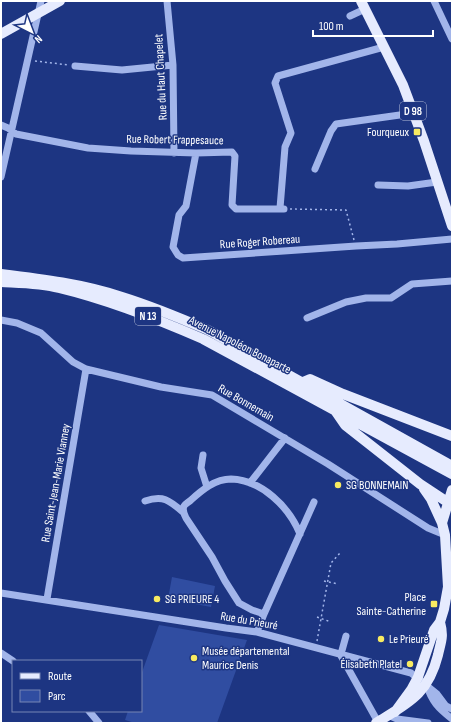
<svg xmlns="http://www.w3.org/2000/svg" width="453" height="724" font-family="'Sofia Sans Condensed',sans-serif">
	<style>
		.green { fill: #304da1 }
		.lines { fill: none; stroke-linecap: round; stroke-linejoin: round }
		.path { stroke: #a2b5ea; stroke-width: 1.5; stroke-dasharray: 2 3; stroke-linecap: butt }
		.minor { stroke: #a2b5ea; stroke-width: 7 }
		.major { stroke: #e6ebfe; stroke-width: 10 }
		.poi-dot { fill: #f9eb61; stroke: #1d3582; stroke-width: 1.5 }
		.labels { text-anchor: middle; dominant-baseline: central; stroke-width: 3; stroke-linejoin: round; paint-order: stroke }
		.shield { fill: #1d3582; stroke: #bbc2da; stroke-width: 1 }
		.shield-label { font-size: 11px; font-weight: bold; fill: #fff }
		.street-label { font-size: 12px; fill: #fff; stroke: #1d3582 }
		.poi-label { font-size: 12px; fill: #fff; stroke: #1d3582; text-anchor: start }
	</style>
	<rect width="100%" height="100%" fill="#1d3582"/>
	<path class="green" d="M 172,577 L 215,586 L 211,607 L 168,599 Z
		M 159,625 L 247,640 L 217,723 L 135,723 L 125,720 L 128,711 L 141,711 L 141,675 Z"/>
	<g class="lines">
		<path class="path" d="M 35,61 L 69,65
			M 290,209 L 346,210 L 354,240
			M 324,581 L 338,584
			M 317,617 L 331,622
			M 317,641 L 331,563 L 340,553"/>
		<path class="minor" d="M 167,1 L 173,65 L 174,153
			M 434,1 L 452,39
			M 350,16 L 365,9
			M 75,66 L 122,70 L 173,65
			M 1,125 L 8,128 L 16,134 L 88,148 L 131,151 L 196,153 L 232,152 L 235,156 L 232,205 L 236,209 L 284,209
			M 196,153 L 186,206 L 179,215 L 173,247 L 178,255 L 183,258 L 356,246 L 397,244 L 452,239
			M 315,169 L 331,131 L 336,124 L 414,113
			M 1,177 L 41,1
			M 378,185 L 408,186 L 437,182
			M 280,208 L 285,147 L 291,133 L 275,83 L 278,76 L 384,47
			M 307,318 L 346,302 L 366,298 L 391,298 L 412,284 L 452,281
			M 1,320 L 17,323 L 41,333 L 73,362 L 86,369 L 161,387 L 212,395 L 328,464 L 428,528 L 445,535
			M 203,455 L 201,468 L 207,487
			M 250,483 L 285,438
			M 145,501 C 163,495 169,500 183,512
			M 1,593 L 226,628 L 257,632 L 411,673 L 437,694 L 446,706 L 452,709
			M 47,599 L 86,369
			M 264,614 L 252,610 L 239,603 L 225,581 L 212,557 L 186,518 C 184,514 182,510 184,506 C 185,504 189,502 191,500 C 202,490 215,479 231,479 C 262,480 289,507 300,534
			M 257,632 L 264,614 L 314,502
			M 1,653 L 13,661
			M 340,654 L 378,722
			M 341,654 L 346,636
			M 426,684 C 432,702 438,708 452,719
			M 89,711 L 99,723
			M 388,715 L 397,719 L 428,723"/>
		<path class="major" d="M 361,1 L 403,85 L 424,141 L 452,226
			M 1,34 L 60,1
			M 1,274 C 42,279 83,284 122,297 C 151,306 180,318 208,330 L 452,466
			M 1,282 C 20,283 41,283 59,288 C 109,300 157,319 203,339 L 452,474
			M 303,382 L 310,379 L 343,394 L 452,436
			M 336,412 L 345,425 L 420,484 L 452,505
			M 424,489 L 431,499 L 442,523
			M 395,712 L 411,690 L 418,677 L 434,630 L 440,622 L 444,609 L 448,587 L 445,535 L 442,523 L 452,490
			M 376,723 C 408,703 428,695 438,655 C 441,641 444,637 440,622"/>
	</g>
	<g class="poi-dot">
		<rect x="413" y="128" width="8" height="8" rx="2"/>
		<circle cx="338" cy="485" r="4"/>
		<circle cx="157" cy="599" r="4"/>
		<rect x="430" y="600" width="8" height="8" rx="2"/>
		<circle cx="381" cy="639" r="4"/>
		<circle cx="194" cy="658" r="4"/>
		<circle cx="410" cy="664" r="4"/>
	</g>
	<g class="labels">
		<g class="shield">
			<rect x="400" y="102" width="26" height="18" rx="3"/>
			<rect x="135" y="307" width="26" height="18" rx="3"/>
		</g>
		<g class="shield-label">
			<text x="413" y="111">D 98</text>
			<text x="148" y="316">N 13</text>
		</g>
		<g class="street-label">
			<text transform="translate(161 77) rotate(-93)">Rue du Haut Chapelet</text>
			<text transform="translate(175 140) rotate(1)">Rue Robert Frappesauce</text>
			<text transform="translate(260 242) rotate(-4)">Rue Roger Robereau</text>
			<text transform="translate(240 345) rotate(27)">Avenue Napoléon Bonaparte</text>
			<text transform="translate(246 403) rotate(30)">Rue Bonnemain</text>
			<text transform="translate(56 483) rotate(-80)">Rue Saint-Jean-Marie Vianney</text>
			<text transform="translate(249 621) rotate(10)">Rue du Prieuré</text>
		</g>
		<g class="poi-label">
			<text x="409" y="132" text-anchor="end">Fourqueux</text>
			<text x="346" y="485">SG BONNEMAIN</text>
			<text x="426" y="597" text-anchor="end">Place<tspan x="426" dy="14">Sainte-Catherine</tspan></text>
			<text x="165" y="599">SG PRIEURE 4</text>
			<text x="389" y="639">Le Prieuré</text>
			<text x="202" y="651">Musée départemental<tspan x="202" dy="14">Maurice Denis</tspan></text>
			<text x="402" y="664" text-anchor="end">Élisabeth Platel</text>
		</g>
	</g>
	<rect width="453" height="724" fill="none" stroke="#ffffff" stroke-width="4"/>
	<rect x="12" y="660" width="130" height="52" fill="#1d3582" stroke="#7786b4"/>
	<rect x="20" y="673" width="20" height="6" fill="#e6ebfe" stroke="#7786b4"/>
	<text x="48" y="680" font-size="12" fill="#ffffff">Route</text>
	<rect x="20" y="690" width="20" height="12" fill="#304da1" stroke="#7786b4"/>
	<text x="48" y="700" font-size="12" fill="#ffffff">Parc</text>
	<g transform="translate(32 32) rotate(138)" stroke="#1d3582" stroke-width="3" paint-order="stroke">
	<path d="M0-3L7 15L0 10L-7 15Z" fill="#ffffff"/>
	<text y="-6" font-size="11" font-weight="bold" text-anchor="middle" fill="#ffffff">N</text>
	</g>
	<path d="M313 30v6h120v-6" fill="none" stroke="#ffffff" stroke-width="2"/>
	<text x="319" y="30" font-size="12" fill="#ffffff" stroke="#1d3582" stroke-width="3" paint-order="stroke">100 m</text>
</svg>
